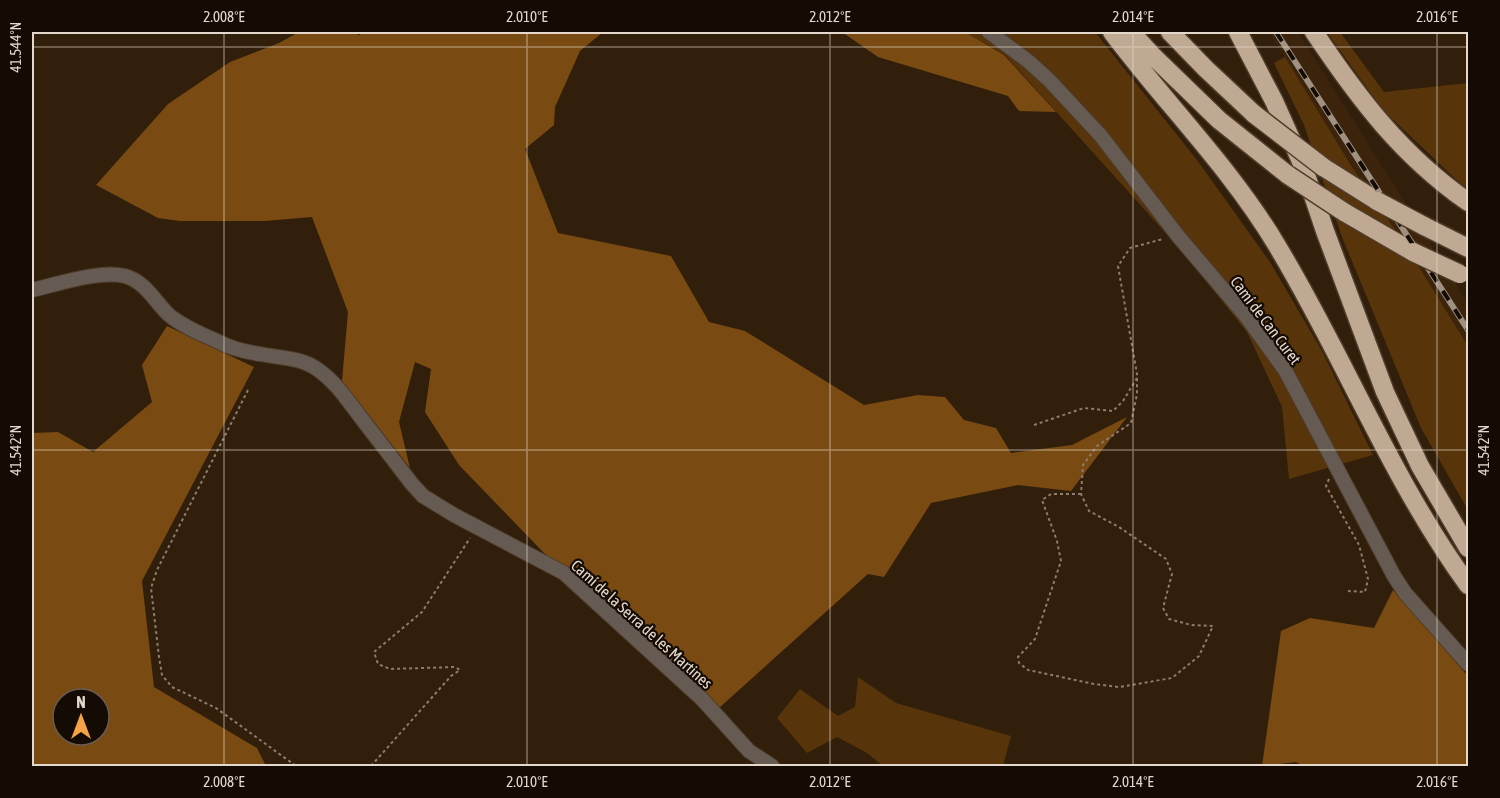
<svg xmlns="http://www.w3.org/2000/svg" width="1500" height="798" font-family="'Asap Condensed',sans-serif">
	<style>
		.built { fill: #3b240b }
		.green { fill: #57340a }
		.forest { fill: #794a11; fill-rule: evenodd }
		.lines { fill: none; stroke-linecap: round; stroke-linejoin: round }
		.minor-casing { stroke: #4e3c2b; stroke-width: 16 }
		.highway-casing { stroke: #4e3c2b; stroke-width: 21 }
		.path { stroke: #8d7d6f; stroke-width: 2; stroke-dasharray: 3 3; stroke-linecap: butt }
		.minor { stroke: #655b52; stroke-width: 14 }
		.highway { stroke: #c0a993; stroke-width: 18 }
		.rail-casing { stroke: #9f9082; stroke-width: 6 }
		.rail { stroke: #130b04; stroke-width: 4; stroke-dasharray: 11; stroke-linecap: butt }
		.highway-bridge-casing { stroke: #4e3c2b; stroke-width: 21; stroke-linecap: butt }
		.highway-bridge { stroke: #c0a993; stroke-width: 18 }
		.ticks { fill: none; stroke: #e4d7cc; stroke-width: 1.5; stroke-opacity: 0.45 }
		.labels { text-anchor: middle; dominant-baseline: central; stroke-width: 4.5; stroke-linejoin: round; paint-order: stroke }
		.street-label { font-size: 16px; fill: #e4d7cc; stroke: #130b04 }
		.neatline { fill: none; stroke: #e4d7cc; stroke-width: 2 }
		.ticks-label { font-size: 15px; text-anchor: middle; fill: #e4d7cc }
	</style>
	<rect width="100%" height="100%" fill="#311f0c"/>
	<path class="built" d="M 1269,32 L 1298,32 L 1468,303 L 1468,346 L 1403,241 L 1352,167 Z"/>
	<path class="green" d="M 965,32 L 1095,32 L 1197,160 L 1270,262 L 1322,351 L 1373,455 L 1289,479 L 1282,407 L 1247,332 L 1181,250 L 1005,55 Z
		M 1327,32 L 1340,32 L 1384,92 L 1468,83 L 1468,191 L 1382,109 Z
		M 1285,57 L 1352,167 L 1403,241 L 1468,346 L 1468,510 L 1421,428 L 1342,237 L 1304,125 L 1274,63 Z
		M 858,677 L 896,703 L 1011,736 L 1003,766 L 883,766 L 867,753 L 837,737 L 807,753 L 777,718 L 800,689 L 838,716 L 855,707 Z"/>
	<path class="forest" d="M 299,32 L 351,32 L 359,35 L 364,32 L 603,32 L 580,51 L 555,107 L 554,125 L 525,149 L 558,233 L 671,256 L 709,322 L 745,331 L 864,405 L 918,395 L 945,397 L 964,420 L 996,428 L 1011,453 L 1072,445 L 1127,417 L 1071,491 L 1018,485 L 931,503 L 884,577 L 868,574 L 719,708 L 619,615 L 544,553 L 459,465 L 425,412 L 431,369 L 415,362 L 399,422 L 410,468 L 342,381 L 348,312 L 312,217 L 265,221 L 180,221 L 158,218 L 96,185 L 168,104 L 230,62 L 279,43 Z
		M 842,32 L 965,32 L 1004,55 L 1056,112 L 1019,111 L 1008,96 L 878,57 Z
		M 167,326 L 254,367 L 142,581 L 154,687 L 257,748 L 266,766 L 32,766 L 32,433 L 58,432 L 93,452 L 152,402 L 142,365 ZM 63,699 L 99,699 L 99,735 L 63,735 Z
		M 1393,590 L 1468,676 L 1468,766 L 1303,766 L 1296,762 L 1262,766 L 1281,631 L 1310,618 L 1374,628 Z"/>
	<g class="lines">
		<defs>
			<path id="minor" d="M 989,32 L 1028,61 L 1049,80 L 1101,136 L 1178,236 L 1245,315 L 1285,370 L 1394,576 L 1405,593 L 1468,664
				M 32,290 C 58,284 99,270 125,276 C 146,282 155,302 169,315 C 182,326 201,334 217,341 C 230,348 246,352 260,354 C 279,358 300,357 317,369 C 336,382 348,401 362,419 C 379,441 396,463 412,484 L 423,496 L 454,515 L 564,573 L 702,699 L 749,751 L 772,766"/>
			<path id="highway" d="M 1112,32 C 1165,103 1230,167 1276,244 C 1344,356 1391,479 1468,585
				M 1131,32 L 1154,57 L 1219,120 L 1288,175
				M 1170,32 L 1206,69 L 1254,114
				M 1238,32 L 1274,101 L 1303,166 L 1325,231 L 1385,392 L 1420,466 L 1468,548
				M 1314,32 C 1359,99 1401,155 1468,202
				M 1323,167 L 1377,201
				M 1344,212 L 1413,252
				M 1424,226 L 1468,248"/>
		</defs>
		<use href="#minor" class="minor-casing"/>
		<use href="#highway" class="highway-casing"/>
		<path class="path" d="M 248,390 L 157,570 L 151,588 L 159,657 L 162,675 L 172,687 L 216,708 L 296,766
			M 1034,425 L 1084,408 L 1113,411 L 1123,401 L 1137,378
			M 1329,479 L 1326,486 L 1359,545 L 1368,579 L 1365,592 L 1348,591
			M 1081,494 L 1051,494 L 1042,500 L 1057,541 L 1061,561 L 1035,639 L 1018,657 L 1019,663 L 1028,670 L 1094,684 L 1119,687 L 1172,678 L 1199,656 L 1213,626 L 1191,625 L 1169,619 L 1163,608 L 1172,574 L 1166,559 L 1119,527 L 1089,511 L 1081,494 L 1083,465 L 1097,446 L 1131,423 L 1137,394 L 1137,374 L 1118,266 L 1130,248 L 1163,239
			M 371,766 L 451,676 L 460,670 L 455,667 L 390,669 L 378,664 L 374,652 L 422,612 L 470,538"/>
		<use href="#minor" class="minor"/>
		<use href="#highway" class="highway"/>
		<defs>
			<path id="rail" d="M 1276,32 L 1468,330"/>
		</defs>
		<use href="#rail" class="rail-casing"/>
		<use href="#rail" class="rail"/>
		<defs>
			<path id="highway-bridge" d="M 1254,114 L 1323,167
				M 1288,175 L 1344,212
				M 1377,201 L 1424,226
				M 1413,252 L 1460,274"/>
		</defs>
		<use href="#highway-bridge" class="highway-bridge-casing"/>
		<use href="#highway-bridge" class="highway-bridge"/>
	</g>
	<path class="ticks" d="M 224,32 L 224,766M 527,32 L 527,766M 830,32 L 830,766M 1133,32 L 1133,766M 1437,32 L 1437,766M 32,47 L 1468,47M 32,450 L 1468,450"/>
	<g class="labels">
		<g class="street-label">
			<text transform="translate(1266 320) rotate(53)">Camí de Can Curet</text>
			<text transform="translate(642 624) rotate(42)">Camí de la Serra de les Martines</text>
		</g>
	</g>
	<rect width="1500" height="798" fill="none" stroke="#130b04" stroke-width="66"/>
	<g transform="translate(81 717)"><circle r="28" fill="#130b04" stroke="#675d54" stroke-width="1.5"/>
	<path d="M0-4.5L10 22L0 15L-10 22Z" fill="#f6a247"/>
	<text y="-9" font-size="16" font-weight="bold" text-anchor="middle" fill="#e4d7cc">N</text>
	</g>
	<rect x="33" y="33" width="1434" height="732" class="neatline"/>
	<g class="ticks-label">
		<text x="224" y="22">2.008°E</text>
		<text x="527" y="22">2.010°E</text>
		<text x="830" y="22">2.012°E</text>
		<text x="1133" y="22">2.014°E</text>
		<text x="1437" y="22">2.016°E</text>
		<text transform="translate(16 47) rotate(-90)" y="5">41.544°N</text>
		<text transform="translate(16 450) rotate(-90)" y="5">41.542°N</text>
		<text transform="translate(1484 450) rotate(-90)" y="5">41.542°N</text>
		<text x="224" y="787">2.008°E</text>
		<text x="527" y="787">2.010°E</text>
		<text x="830" y="787">2.012°E</text>
		<text x="1133" y="787">2.014°E</text>
		<text x="1437" y="787">2.016°E</text>
	</g>
</svg>
